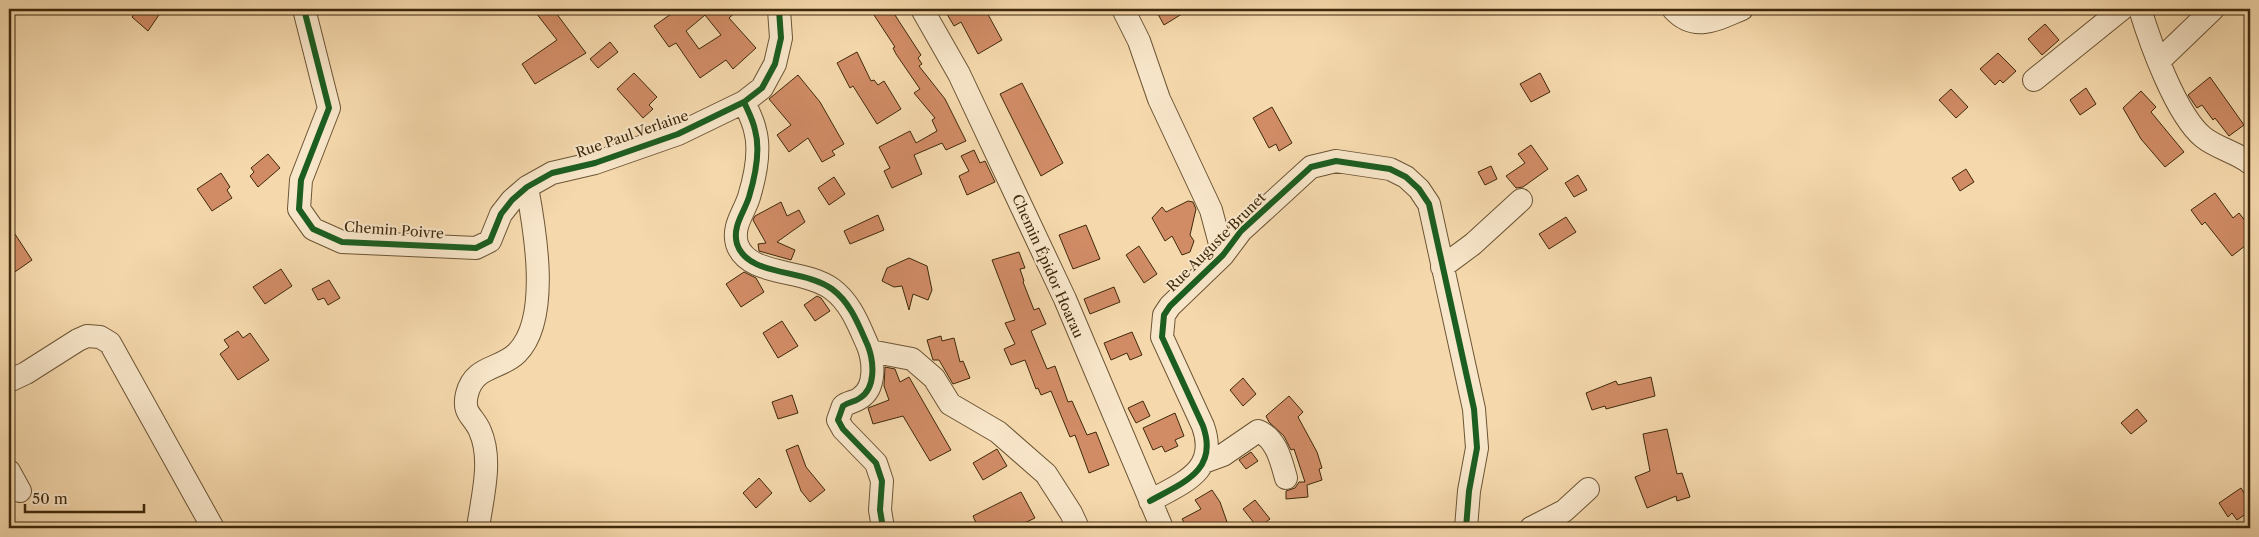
<svg xmlns="http://www.w3.org/2000/svg" width="2259" height="537" font-family="'Libre Caslon Text',serif">
	<style>
		.building { fill: #d18c66; stroke: #3f290b; fill-rule: evenodd }
		.lines { fill: none; stroke-linecap: round; stroke-linejoin: round }
		.minor-casing { stroke: #6c5534; stroke-width: 24 }
		.minor { stroke: #f8e6ca; stroke-width: 22 }
		.cycleway-casing { stroke: #f8e6ca; stroke-width: 9 }
		.cycleway { stroke: #1b5e20; stroke-width: 6 }
		.labels { text-anchor: middle; dominant-baseline: central; stroke-width: 4; stroke-linejoin: round; paint-order: stroke }
		.street-label { font-size: 14px; fill: #3f290b; stroke: #f8e6ca }
	</style>
	<rect width="100%" height="100%" fill="#f5d9ad"/>
	<filter id="stains"><feTurbulence type="fractalNoise" baseFrequency=".004" numOctaves="4"/><feColorMatrix values="0 0 0 0 .2 0 0 0 0 .09 0 0 0 0 .02 0 0 0 .5 -.17"/></filter>
	<radialGradient id="worn" r=".72"><stop offset=".6" stop-color="#630" stop-opacity="0"/><stop offset="1" stop-color="#630" stop-opacity=".3"/></radialGradient>
	<path class="building" d="M 138,9 L 163,9 L 148,31 L 132,17 Z
		M 533,9 L 553,9 L 586,53 L 535,84 L 522,64 L 557,40 Z
		M 678,9 L 739,9 L 729,18 L 756,48 L 733,69 L 726,60 L 700,78 L 676,43 L 669,47 L 654,26 ZM 705,15 L 721,35 L 699,49 L 686,31 Z
		M 870,9 L 891,9 L 921,55 L 918,58 L 922,64 L 919,66 L 945,99 L 966,141 L 946,150 L 942,143 L 914,155 L 922,174 L 892,188 L 884,171 L 890,168 L 879,147 L 910,131 L 916,143 L 937,131 L 932,120 L 935,118 L 914,93 L 920,89 L 896,54 L 893,48 L 895,47 Z
		M 944,9 L 985,9 L 1002,40 L 978,54 L 961,22 L 954,26 Z
		M 1155,9 L 1190,9 L 1164,25 Z
		M 2045,24 L 2059,40 L 2042,55 L 2028,39 Z
		M 610,42 L 618,52 L 598,68 L 590,59 Z
		M 857,52 L 871,81 L 874,80 L 878,85 L 884,81 L 901,109 L 877,124 L 853,86 L 850,88 L 837,63 Z
		M 1998,53 L 2016,71 L 2003,83 L 2000,80 L 1995,85 L 1980,69 Z
		M 634,73 L 657,97 L 649,105 L 653,109 L 643,118 L 617,89 Z
		M 1540,73 L 1550,92 L 1531,102 L 1520,84 Z
		M 798,75 L 820,102 L 844,144 L 832,151 L 835,155 L 822,162 L 808,138 L 789,152 L 777,135 L 791,125 L 769,99 Z
		M 2210,77 L 2244,125 L 2229,136 L 2215,118 L 2213,120 L 2202,105 L 2197,108 L 2188,95 Z
		M 1022,83 L 1063,163 L 1041,176 L 1000,94 Z
		M 2086,88 L 2096,104 L 2080,115 L 2070,100 Z
		M 1951,89 L 1968,107 L 1956,118 L 1939,100 Z
		M 2141,91 L 2156,107 L 2151,112 L 2184,152 L 2165,167 L 2141,139 L 2123,108 Z
		M 1272,107 L 1292,143 L 1279,151 L 1276,144 L 1269,148 L 1253,118 Z
		M 1531,145 L 1548,169 L 1523,187 L 1516,188 L 1506,176 L 1525,163 L 1518,154 Z
		M 974,150 L 980,163 L 985,161 L 995,182 L 967,195 L 959,176 L 969,171 L 961,156 Z
		M 268,154 L 280,168 L 258,187 L 250,176 L 254,172 L 251,168 Z
		M 1491,166 L 1497,179 L 1485,185 L 1478,172 Z
		M 1966,169 L 1974,182 L 1960,191 L 1952,178 Z
		M 221,173 L 230,187 L 227,190 L 232,198 L 212,211 L 197,189 Z
		M 1578,175 L 1587,190 L 1574,197 L 1565,183 Z
		M 834,177 L 845,194 L 829,205 L 818,188 Z
		M 2215,193 L 2233,218 L 2239,213 L 2250,227 L 2250,242 L 2232,256 L 2205,222 L 2202,225 L 2191,210 Z
		M 1188,201 L 1193,202 L 1196,209 L 1190,235 L 1194,241 L 1190,252 L 1182,255 L 1172,236 L 1165,241 L 1152,218 L 1162,207 L 1166,212 Z
		M 781,202 L 787,216 L 799,210 L 805,222 L 777,242 L 795,250 L 791,260 L 759,251 L 758,244 L 766,243 L 753,220 L 755,216 Z
		M 878,215 L 884,230 L 850,244 L 844,231 Z
		M 1566,217 L 1576,232 L 1549,249 L 1539,234 Z
		M 9,225 L 32,260 L 9,276 Z
		M 1086,225 L 1100,259 L 1073,269 L 1059,235 Z
		M 1139,246 L 1157,274 L 1144,283 L 1126,255 Z
		M 1019,252 L 1025,268 L 1020,269 L 1024,281 L 1023,282 L 1034,310 L 1039,308 L 1046,324 L 1031,331 L 1047,369 L 1055,366 L 1068,402 L 1072,401 L 1087,435 L 1096,432 L 1109,465 L 1089,473 L 1075,435 L 1070,437 L 1051,391 L 1041,395 L 1038,388 L 1036,389 L 1025,360 L 1011,365 L 1004,349 L 1015,344 L 1005,323 L 1015,320 L 992,260 Z
		M 909,258 L 927,266 L 932,290 L 928,300 L 913,294 L 909,310 L 902,286 L 894,287 L 882,281 L 887,268 Z
		M 281,269 L 292,286 L 265,304 L 253,287 Z
		M 744,272 L 756,278 L 764,292 L 741,307 L 726,284 Z
		M 329,280 L 340,298 L 328,305 L 324,298 L 318,300 L 312,289 Z
		M 1114,287 L 1120,302 L 1090,314 L 1084,299 Z
		M 817,296 L 821,298 L 830,311 L 815,321 L 804,305 Z
		M 782,321 L 798,346 L 778,358 L 763,333 Z
		M 238,331 L 243,338 L 250,333 L 269,360 L 238,380 L 220,354 L 229,347 L 224,340 Z
		M 1132,332 L 1142,355 L 1130,360 L 1127,353 L 1111,360 L 1104,343 Z
		M 941,336 L 942,341 L 954,338 L 960,362 L 963,361 L 970,378 L 953,384 L 939,360 L 933,360 L 927,340 Z
		M 885,367 L 895,369 L 900,382 L 909,377 L 951,450 L 930,461 L 903,416 L 873,424 L 868,408 L 889,400 L 884,386 Z
		M 1651,377 L 1655,396 L 1606,409 L 1605,406 L 1592,410 L 1586,393 L 1616,381 L 1618,385 Z
		M 1243,378 L 1256,394 L 1243,406 L 1230,390 Z
		M 792,395 L 798,413 L 778,419 L 772,402 Z
		M 1289,396 L 1303,412 L 1298,417 L 1317,452 L 1322,468 L 1319,469 L 1322,480 L 1307,485 L 1308,497 L 1286,499 L 1286,491 L 1295,488 L 1299,482 L 1305,482 L 1294,449 L 1291,450 L 1284,436 L 1269,422 L 1266,416 Z
		M 1143,401 L 1150,416 L 1136,423 L 1128,408 Z
		M 2137,409 L 2147,421 L 2131,434 L 2121,423 Z
		M 1175,413 L 1184,436 L 1175,440 L 1178,446 L 1165,452 L 1162,446 L 1153,450 L 1143,428 Z
		M 1667,429 L 1677,474 L 1682,473 L 1690,497 L 1677,501 L 1676,496 L 1647,508 L 1635,477 L 1650,471 L 1643,434 Z
		M 798,445 L 806,467 L 825,490 L 810,502 L 801,491 L 786,450 Z
		M 997,449 L 1007,466 L 983,480 L 973,463 Z
		M 1251,452 L 1258,461 L 1246,469 L 1239,460 Z
		M 759,478 L 772,493 L 756,508 L 743,493 Z
		M 2241,488 L 2250,503 L 2250,511 L 2237,520 L 2232,513 L 2228,517 L 2219,503 Z
		M 1212,490 L 1220,502 L 1227,522 L 1214,528 L 1187,528 L 1182,519 L 1201,509 L 1195,500 Z
		M 1021,492 L 1035,518 L 1014,528 L 978,528 L 973,516 Z
		M 1255,500 L 1270,519 L 1258,528 L 1243,509 Z"/>
	<g class="lines">
		<defs>
			<path id="minor" d="M 304,9 L 329,108 L 301,180 L 299,209 L 313,229 L 342,242 L 476,248 L 490,241 L 501,214 L 512,200 L 527,187 L 552,173 L 595,163 L 678,134 L 744,102 L 762,88 L 775,64 L 781,38 L 779,10
				M 922,9 L 959,74 L 1065,299 L 1162,528
				M 1123,9 L 1139,41 L 1159,99 L 1211,210 L 1223,255
				M 1673,9 C 1695,33 1717,19 1742,9
				M 2140,9 C 2150,42 2176,115 2203,137 C 2216,148 2236,152 2250,163
				M 2160,60 L 2213,9
				M 2034,80 L 2122,9
				M 744,102 C 748,111 753,120 755,130 C 761,151 755,177 749,197 C 744,213 732,226 737,244 C 748,277 803,268 832,289 C 851,303 859,326 868,346 C 874,362 876,388 860,398 C 855,402 848,402 843,406 L 838,420 L 843,429 L 876,463 L 882,481 L 880,510 L 883,528
				M 1442,267 L 1473,244 L 1521,200
				M 870,351 L 912,359 L 934,378 L 950,404 L 998,432 L 1046,474 L 1071,513 L 1078,528
				M 9,381 L 26,373 L 78,340 L 87,336 L 100,337 L 110,343 L 213,528
				M 1204,462 L 1223,455 L 1258,431 C 1276,438 1281,460 1286,478
				M 9,471 L 20,491
				M 1150,501 C 1182,483 1219,471 1203,426 L 1162,337 L 1164,315 L 1170,306 L 1223,255 L 1241,231 L 1311,167 L 1336,161 L 1390,169 L 1406,177 L 1419,189 L 1429,204 L 1474,409 L 1477,448 L 1469,491 L 1466,528
				M 478,528 C 482,498 493,460 480,431 C 474,416 462,414 467,394 C 474,365 500,370 517,353 C 551,319 535,230 527,187
				M 1531,528 L 1564,511 L 1588,489"/>
		</defs>
		<use href="#minor" class="minor-casing"/>
		<use href="#minor" class="minor"/>
		<defs>
			<path id="cycleway" d="M 304,9 L 329,108 L 301,180 L 299,209 L 313,229 L 342,242 L 476,248 L 490,241 L 501,214 L 512,200 L 527,187 L 552,173 L 595,163 L 678,134 L 744,102 L 762,88 L 775,64 L 781,38 L 779,10 L 781,9
				M 744,102 C 748,111 753,120 755,130 C 761,151 755,177 749,197 C 744,213 732,226 737,244 C 748,277 803,268 832,289 C 851,303 859,326 868,346 C 874,362 876,388 860,398 C 855,402 848,402 843,406 L 838,420 L 843,429 L 876,463 L 882,481 L 880,510 L 883,528
				M 1150,501 C 1182,483 1219,471 1203,426 L 1162,337 L 1164,315 L 1170,306 L 1223,255 L 1241,231 L 1311,167 L 1336,161 L 1390,169 L 1406,177 L 1419,189 L 1429,204 L 1474,409 L 1477,448 L 1469,491 L 1466,528"/>
		</defs>
		<use href="#cycleway" class="cycleway-casing"/>
		<use href="#cycleway" class="cycleway"/>
	</g>
	<g class="labels">
		<g class="street-label">
			<text transform="translate(632 134) rotate(-19)">Rue Paul Verlaine</text>
			<text transform="translate(394 230) rotate(4)">Chemin Poivre</text>
			<text transform="translate(1216 242) rotate(-45)">Rue Auguste Brunet</text>
			<text transform="translate(1048 266) rotate(66)">Chemin Épidor Hoarau</text>
		</g>
	</g>
	<rect width="2259" height="537" fill="none" stroke="#f5d9ad" stroke-width="30"/>
	<rect x="10" y="10" width="2239" height="517" fill="none" stroke="#3f290b" stroke-width="2.5"/>
	<rect x="15" y="15" width="2229" height="507" fill="none" stroke="#3f290b"/>
	<path d="M25 504v8h119v-8" fill="none" stroke="#3f290b" stroke-width="2.5"/>
	<text x="32" y="504" font-size="15" fill="#3f290b" stroke="#f8e6ca" stroke-width="4" paint-order="stroke">50 m</text>
	<rect width="100%" height="100%" filter="url(#stains)"/>
	<rect width="100%" height="100%" fill="url(#worn)"/>
</svg>
